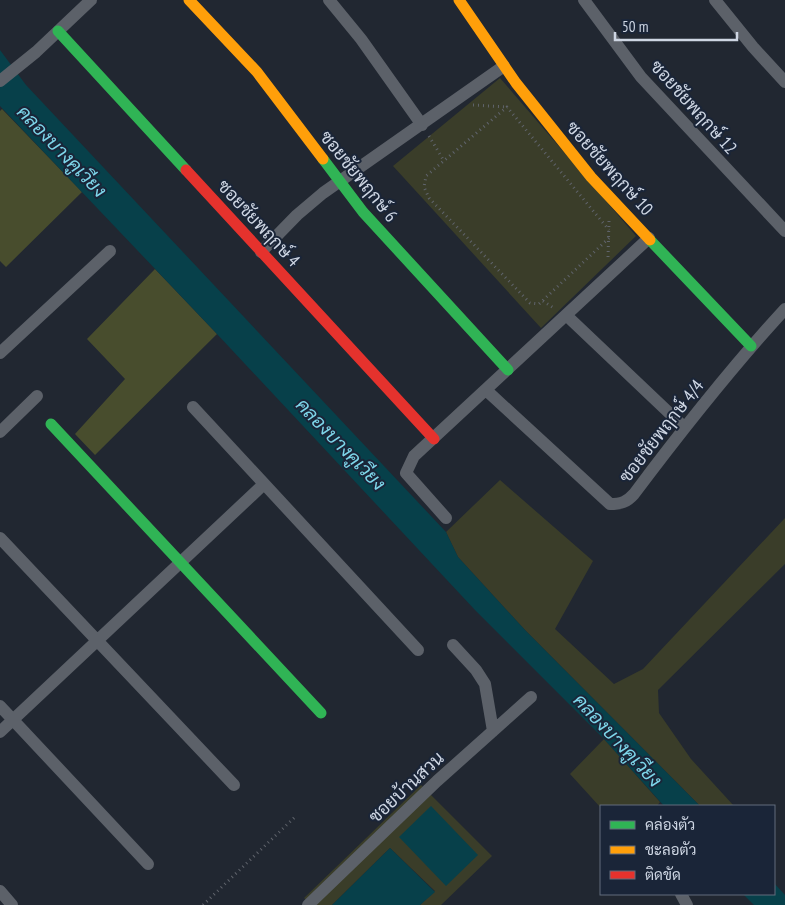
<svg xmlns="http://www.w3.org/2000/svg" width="785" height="905" font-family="'PT Sans Narrow',Sarabun,sans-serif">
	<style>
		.green { fill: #3a3d29 }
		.forest { fill: #484d2d }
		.water { fill: #07404a }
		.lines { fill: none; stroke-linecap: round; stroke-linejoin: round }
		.path { stroke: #60646c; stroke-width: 3; stroke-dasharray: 1 4; stroke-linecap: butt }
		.street { stroke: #5c6169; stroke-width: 12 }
		.fast { stroke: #30b455; stroke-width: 11 }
		.slow { stroke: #ff9f0a; stroke-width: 11 }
		.jam { stroke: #e5322d; stroke-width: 11 }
		.labels { text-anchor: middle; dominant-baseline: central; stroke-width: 4; stroke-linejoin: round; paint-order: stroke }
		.street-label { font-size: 18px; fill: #ced6e3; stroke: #1a2538 }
		.water-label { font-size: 19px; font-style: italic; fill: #7dd5e9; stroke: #1a2538 }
	</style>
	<rect width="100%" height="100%" fill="#212731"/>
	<path class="green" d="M 500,78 L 636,236 L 541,328 L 393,166 Z
		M 500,480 L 593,561 L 555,629 L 614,684 L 643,669 L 785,518 L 785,564 L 658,690 L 659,713 L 691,759 L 734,806 L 700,806 L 525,630 L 458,557 L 446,532 Z
		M 604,739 L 660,802 L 657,806 L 601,808 L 570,774 Z
		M 421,785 L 492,856 L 441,905 L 420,905 L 435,891 L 390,848 L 332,905 L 312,905 L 304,898 Z"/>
	<path class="forest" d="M 2,109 L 82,192 L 6,267 L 0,261 L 0,111 Z
		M 155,269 L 217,334 L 95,455 L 75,434 L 125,379 L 87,339 Z"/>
	<path class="water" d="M 0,50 L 26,85 L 446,532 L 458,557 L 525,630 L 700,806 L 664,806 L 604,739 L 475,610 L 217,334 L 0,106 Z
		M 431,806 L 478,855 L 446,886 L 399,837 Z
		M 390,848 L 435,892 L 420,905 L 332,905 Z
		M 774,883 L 785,895 L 785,905 L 754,905 L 743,894 L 774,894 Z"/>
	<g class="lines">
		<path class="path" d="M 473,105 L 506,107
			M 429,136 L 444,161
			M 609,238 L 539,304 L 530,303 L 429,198 L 424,187 L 426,176 L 507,107 L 609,230
			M 608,257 L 609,221
			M 543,301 L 555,309
			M 203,905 L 296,816"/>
		<path class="street" d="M 329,0 L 361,39 L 422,125
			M 584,0 L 641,77 L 785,231
			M 715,0 L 753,47 L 785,82
			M 0,81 L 36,52 L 91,0
			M 261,252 L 297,215 L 323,193 L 504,66
			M 566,315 L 684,427
			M 0,353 L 110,251
			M 486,390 L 610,504 C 621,504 627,502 634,494 C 682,430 731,368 785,309
			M 193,407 L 418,650
			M 0,432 L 37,396
			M 446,518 L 406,473 L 414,456 L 649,238
			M 0,538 L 234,785
			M 453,645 L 476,670 L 485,684 L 493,731
			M 0,706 L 148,864
			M 0,732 L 264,484
			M 0,891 L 12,905
			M 681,894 L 687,905
			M 308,905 L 437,781 L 531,697"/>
		<path class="fast" d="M 58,31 L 186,170
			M 323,159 L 363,212 L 508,370
			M 650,240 L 751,346
			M 51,424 L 321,713"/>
		<path class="slow" d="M 189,0 L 257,72 L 323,159
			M 459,0 L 516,83 L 591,177 L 650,240"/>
		<path class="jam" d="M 186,170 L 434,439"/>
	</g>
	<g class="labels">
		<g class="street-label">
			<text transform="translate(694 107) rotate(48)">ซอยชัยพฤกษ์ 12</text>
			<text transform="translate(610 168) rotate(48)">ซอยชัยพฤกษ์ 10</text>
			<text transform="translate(359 176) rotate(51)">ซอยชัยพฤกษ์ 6</text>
			<text transform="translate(259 223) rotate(47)">ซอยชัยพฤกษ์ 4</text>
			<text transform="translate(661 431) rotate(-52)">ซอยชัยพฤกษ์ 4/4</text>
			<text transform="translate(406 787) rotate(-43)">ซอยบ้านสวน</text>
		</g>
		<g class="water-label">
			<text transform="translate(62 151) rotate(46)">คลองบางคูเวียง</text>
			<text transform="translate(341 444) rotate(46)">คลองบางคูเวียง</text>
			<text transform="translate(618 740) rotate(47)">คลองบางคูเวียง</text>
		</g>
	</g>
	<rect x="600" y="805" width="175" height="90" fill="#1a2538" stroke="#626c7c"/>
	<rect x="610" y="821" width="25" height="8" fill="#30b455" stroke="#626c7c"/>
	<text x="645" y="830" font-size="15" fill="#ced6e3">คล่องตัว</text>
	<rect x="610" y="846" width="25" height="8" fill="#ff9f0a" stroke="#626c7c"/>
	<text x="645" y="855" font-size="15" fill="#ced6e3">ชะลอตัว</text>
	<rect x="610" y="871" width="25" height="8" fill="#e5322d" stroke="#626c7c"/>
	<text x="645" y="880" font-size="15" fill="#ced6e3">ติดขัด</text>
	<path d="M615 32v8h122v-8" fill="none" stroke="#ced6e3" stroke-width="2.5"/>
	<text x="622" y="32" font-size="15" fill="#ced6e3" stroke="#1a2538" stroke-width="4" paint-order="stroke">50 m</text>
</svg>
